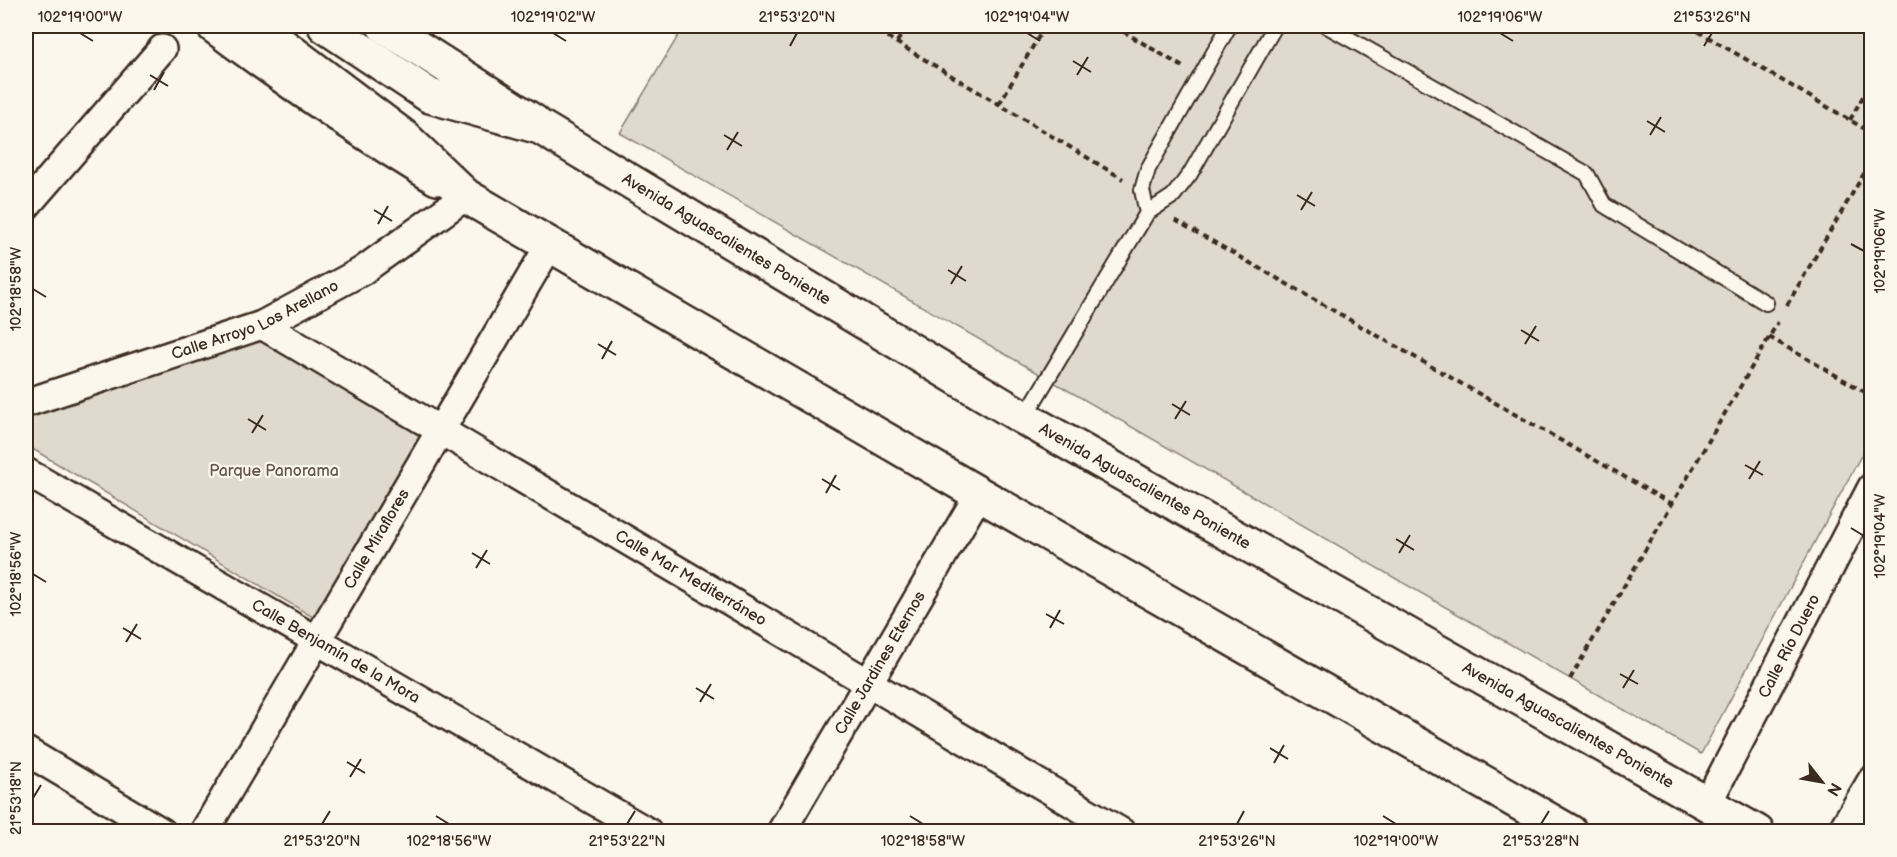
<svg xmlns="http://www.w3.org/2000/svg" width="1897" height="857" font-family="'Balsamiq Sans',sans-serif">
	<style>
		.green { fill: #dfd9ce; stroke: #8d8276; stroke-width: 1.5 }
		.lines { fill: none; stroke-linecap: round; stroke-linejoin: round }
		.lane-casing { stroke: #3b2a1e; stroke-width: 18 }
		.street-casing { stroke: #3b2a1e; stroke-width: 32 }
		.secondary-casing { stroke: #3b2a1e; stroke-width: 38 }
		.primary-casing { stroke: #3b2a1e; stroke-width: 38 }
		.path { stroke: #3b2a1e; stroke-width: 4; stroke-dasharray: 6 4.5; stroke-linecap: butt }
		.lane { stroke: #fbf7ec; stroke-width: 14 }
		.street { stroke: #fbf7ec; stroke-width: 27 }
		.secondary { stroke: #fbf7ec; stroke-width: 33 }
		.primary { stroke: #fbf7ec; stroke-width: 33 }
		.ticks { fill: none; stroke: #3b2a1e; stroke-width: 2 }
		.labels { text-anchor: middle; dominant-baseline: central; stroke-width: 4.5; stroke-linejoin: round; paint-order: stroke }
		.street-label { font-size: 16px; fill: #3b2a1e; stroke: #fbf7ec }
		.park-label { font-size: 16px; fill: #64564a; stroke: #fbf7ec }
		.neatline { fill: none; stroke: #3b2a1e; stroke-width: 2 }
		.ticks-label { font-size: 15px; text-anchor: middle; fill: #3b2a1e }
	</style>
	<rect width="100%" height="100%" fill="#fbf7ec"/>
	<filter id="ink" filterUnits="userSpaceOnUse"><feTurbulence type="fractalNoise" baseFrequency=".0167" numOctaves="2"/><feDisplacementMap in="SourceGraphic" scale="12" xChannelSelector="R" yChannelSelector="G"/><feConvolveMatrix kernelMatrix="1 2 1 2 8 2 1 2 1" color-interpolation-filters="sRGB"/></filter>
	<g filter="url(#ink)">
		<path class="green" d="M 684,26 L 1871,26 L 1871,437 L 1701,754 L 620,133 Z
			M 262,341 L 427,440 L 316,619 L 26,445 L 26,417 Z"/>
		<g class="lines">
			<defs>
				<path id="lane" d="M 1327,26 L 1587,174 L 1604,205 L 1766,303
					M 1147,213 L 1142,190 L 1148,169 L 1229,26
					M 1024,418 L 1147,213 L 1173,196 L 1190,174 L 1275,26"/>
				<g id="street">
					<path d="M 26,206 L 162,49"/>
					<path id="s1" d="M 262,325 L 1121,832"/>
					<path id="s2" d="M 26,403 L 262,325 L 362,271 L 466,196"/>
					<path id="s3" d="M 26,472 L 648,832"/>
					<path d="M 26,751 L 162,832"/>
					<path id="s4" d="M 1707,804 L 1872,487"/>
					<path id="s5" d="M 204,832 L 549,246"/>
					<path id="s6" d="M 781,832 L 979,494"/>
					<path d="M 1841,832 L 1872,780"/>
				</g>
				<path id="secondary" d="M 214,26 C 286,80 360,131 437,178
					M 384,26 L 534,122"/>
				<g id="primary">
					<path d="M 257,26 L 404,137 L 466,196 L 979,494 L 1570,832"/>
					<path id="s7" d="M 325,26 L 430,96 L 540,127 L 1024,418 L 1757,832"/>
				</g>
			</defs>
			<use href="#lane" class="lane-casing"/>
			<use href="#street" class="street-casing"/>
			<use href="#secondary" class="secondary-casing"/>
			<use href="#primary" class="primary-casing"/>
			<path class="path" d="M 869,26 L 1123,179
				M 1114,26 L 1183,67
				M 1689,26 L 1872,133
				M 897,42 L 907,26
				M 999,104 L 1045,26
				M 1850,120 L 1872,80
				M 1175,220 L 1672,504
				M 1787,305 L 1872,160
				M 1769,337 L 1872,396
				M 1570,679 L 1778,322"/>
			<use href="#lane" class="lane"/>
			<use href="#street" class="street"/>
			<use href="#secondary" class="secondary"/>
			<use href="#primary" class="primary"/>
		</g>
	</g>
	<path class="ticks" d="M 80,33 L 93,41M 553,33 L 566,41M 1027,33 L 1040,41M 1500,33 L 1513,41M 790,46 L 797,33M 1704,46 L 1712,33M 1073,61 L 1091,72M 150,75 L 168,86M 1077,75 L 1088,57M 154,90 L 164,72M 1647,121 L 1665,132M 724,135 L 742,146M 1650,135 L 1661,117M 727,150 L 738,132M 1297,195 L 1315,206M 374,210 L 392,221M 1301,210 L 1312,192M 378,224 L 388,206M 1851,244 L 1864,251M 948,270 L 966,281M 951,284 L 962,266M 33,289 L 46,297M 1521,330 L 1539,341M 598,344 L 616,355M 1525,344 L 1536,326M 602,359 L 612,341M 1172,404 L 1190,415M 248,419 L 266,430M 1175,419 L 1186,401M 252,433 L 263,415M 1745,465 L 1763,475M 822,479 L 840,490M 1749,479 L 1760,461M 826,493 L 836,475M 1851,528 L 1864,536M 1396,539 L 1414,550M 472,553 L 490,564M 1399,553 L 1410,535M 476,568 L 487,550M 33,574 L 46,582M 1046,614 L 1064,624M 123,628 L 141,639M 1050,628 L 1060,610M 126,642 L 137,624M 1620,674 L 1638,684M 696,688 L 714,699M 1623,688 L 1634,670M 700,702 L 711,684M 1270,748 L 1288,759M 347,762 L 365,773M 1274,763 L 1284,745M 350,777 L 361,759M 33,798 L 41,785M 436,816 L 449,824M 910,816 L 923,824M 1383,816 L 1396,824M 322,824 L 330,811M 627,824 L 635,811M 1237,824 L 1244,811M 1541,824 L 1549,811"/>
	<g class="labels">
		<g class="street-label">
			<text stroke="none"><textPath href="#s7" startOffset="458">Avenida Aguascalientes Poniente</textPath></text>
			<text stroke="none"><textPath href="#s2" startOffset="244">Calle Arroyo Los Arellano</textPath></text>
			<text stroke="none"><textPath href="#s7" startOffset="944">Avenida Aguascalientes Poniente</textPath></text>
			<text stroke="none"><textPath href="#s5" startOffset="340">Calle Miraflores</textPath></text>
			<text stroke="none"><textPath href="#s1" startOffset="498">Calle Mar Mediterráneo</textPath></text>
			<text stroke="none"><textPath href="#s4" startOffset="178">Calle Río Duero</textPath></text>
			<text stroke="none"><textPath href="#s3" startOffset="358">Calle Benjamín de la Mora</textPath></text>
			<text stroke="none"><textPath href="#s6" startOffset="196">Calle Jardines Eternos</textPath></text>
			<text stroke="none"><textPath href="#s7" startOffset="1430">Avenida Aguascalientes Poniente</textPath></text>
		</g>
		<g class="park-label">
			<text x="274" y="471">Parque Panorama</text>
		</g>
	</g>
	<rect width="1897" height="857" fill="none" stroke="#fbf7ec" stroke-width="66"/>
	<g transform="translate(1822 782) rotate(121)" stroke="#fbf7ec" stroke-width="4.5" paint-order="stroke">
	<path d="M0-4.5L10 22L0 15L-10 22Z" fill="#3b2a1e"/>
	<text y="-9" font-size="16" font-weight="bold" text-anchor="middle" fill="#3b2a1e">N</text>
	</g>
	<rect x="33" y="33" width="1831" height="791" class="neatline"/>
	<g class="ticks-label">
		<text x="80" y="22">102°19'00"W</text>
		<text x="553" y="22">102°19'02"W</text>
		<text x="797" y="22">21°53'20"N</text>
		<text x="1027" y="22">102°19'04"W</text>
		<text x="1500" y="22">102°19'06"W</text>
		<text x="1712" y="22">21°53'26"N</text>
		<text transform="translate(1880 251) rotate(-90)" y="5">102°19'06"W</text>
		<text transform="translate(16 289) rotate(-90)" y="5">102°18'58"W</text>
		<text transform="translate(1880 536) rotate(-90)" y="5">102°19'04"W</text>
		<text transform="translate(16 574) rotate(-90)" y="5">102°18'56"W</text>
		<text transform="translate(16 798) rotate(-90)" y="5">21°53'18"N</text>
		<text x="322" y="846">21°53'20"N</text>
		<text x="449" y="846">102°18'56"W</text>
		<text x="627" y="846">21°53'22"N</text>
		<text x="923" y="846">102°18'58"W</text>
		<text x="1237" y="846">21°53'26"N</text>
		<text x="1396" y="846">102°19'00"W</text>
		<text x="1541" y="846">21°53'28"N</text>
	</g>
</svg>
